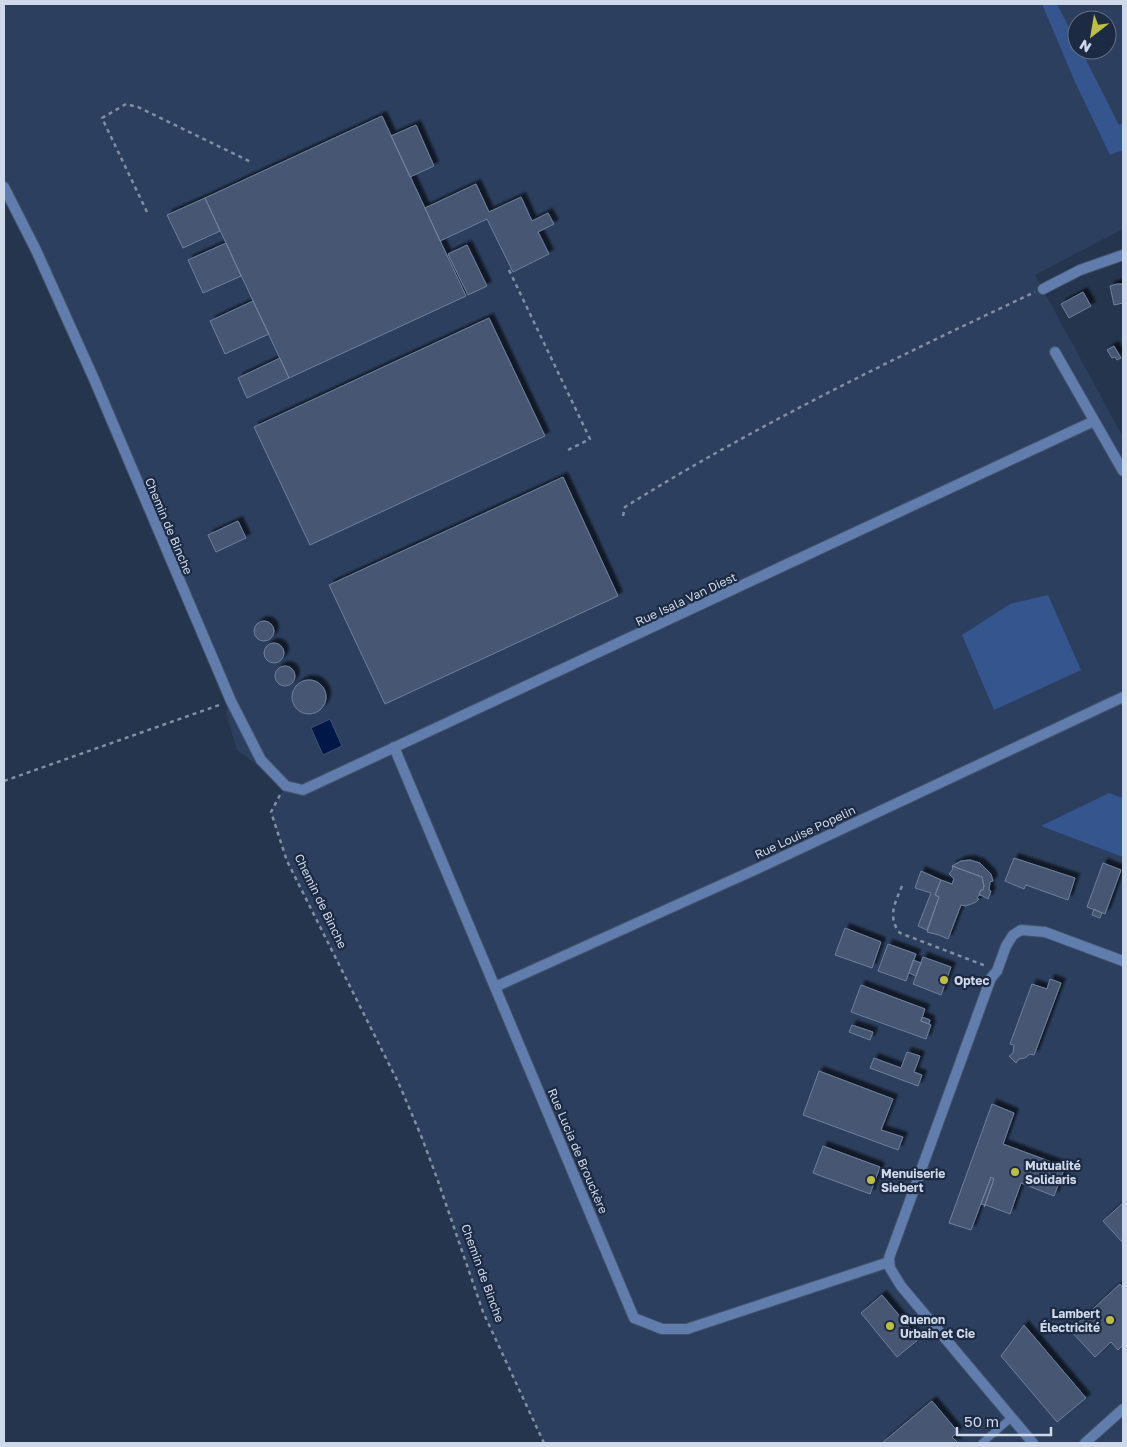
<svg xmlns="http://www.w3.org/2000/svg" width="1127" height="1447" font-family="'Golos Text',sans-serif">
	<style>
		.built { fill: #2c3f5e; fill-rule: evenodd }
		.green { fill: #34558d }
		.water { fill: #001747; stroke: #3e5178 }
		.building { fill: #465772; stroke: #6e809d; filter: url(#shadow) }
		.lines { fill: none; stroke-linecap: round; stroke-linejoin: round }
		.lane-casing { stroke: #44536a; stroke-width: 9 }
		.street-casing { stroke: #44536a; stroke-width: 12 }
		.path { stroke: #828fa3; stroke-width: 2.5; stroke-dasharray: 4 4; stroke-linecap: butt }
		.lane { stroke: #607dad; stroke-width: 7 }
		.street { stroke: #607dad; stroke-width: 10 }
		.poi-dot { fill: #bebf42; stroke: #1c2a43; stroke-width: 2 }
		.labels { text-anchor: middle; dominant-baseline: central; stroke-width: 4.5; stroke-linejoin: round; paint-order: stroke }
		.street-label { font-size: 12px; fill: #cfd9e9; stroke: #1c2a43 }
		.poi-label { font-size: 12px; font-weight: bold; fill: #cfd9e9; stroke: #1c2a43; text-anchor: start }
	</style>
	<defs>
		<filter id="shadow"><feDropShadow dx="4.5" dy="-4.5" stdDeviation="1" flood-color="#0009"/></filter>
	</defs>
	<rect width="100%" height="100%" fill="#25354e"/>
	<path class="built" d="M 4,4 L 1123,4 L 1123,229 L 1035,275 L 1123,437 L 1123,1443 L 544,1443 L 483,1312 L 438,1181 L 399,1084 L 287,861 L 271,812 L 286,786 L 237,750 L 226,713 L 231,701 L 4,187 ZM 1077,20 L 1107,20 L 1107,50 L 1077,50 Z"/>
	<path class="green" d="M 1042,4 L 1057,4 L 1077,43 L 1077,50 L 1081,50 L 1119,125 L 1123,123 L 1123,150 L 1110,155 L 1075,82 Z
		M 1048,595 L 1081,670 L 994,710 L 962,635 L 1010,604 Z
		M 1109,793 L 1123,798 L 1123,857 L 1041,826 Z"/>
	<path class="water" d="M 330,719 L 342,746 L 323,755 L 311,728 Z"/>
	<path class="building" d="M 382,116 L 466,296 L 289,378 L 205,198 Z
		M 416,125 L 434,166 L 410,177 L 391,136 Z
		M 476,184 L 489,212 L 521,197 L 532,221 L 548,213 L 554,224 L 538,232 L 549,254 L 513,272 L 487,219 L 440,241 L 425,208 Z
		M 205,198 L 220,231 L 183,248 L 167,215 Z
		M 226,243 L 241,276 L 203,293 L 188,260 Z
		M 467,245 L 487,286 L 468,295 L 448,254 Z
		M 1117,284 L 1123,284 L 1123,303 L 1114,305 L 1110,286 Z
		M 1083,292 L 1091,306 L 1069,318 L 1061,304 Z
		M 253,301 L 269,334 L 225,354 L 210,321 Z
		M 489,318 L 545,436 L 310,545 L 254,427 Z
		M 1114,346 L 1121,358 L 1117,360 L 1115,357 L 1112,358 L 1107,350 Z
		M 280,358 L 289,378 L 247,398 L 238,378 Z
		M 563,477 L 618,596 L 385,704 L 329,585 Z
		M 238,521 L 246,538 L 216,552 L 208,535 Z
		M254 631a10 10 0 1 1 20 0a10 10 0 1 1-20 0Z
		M264 653a10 10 0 1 1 20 0a10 10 0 1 1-20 0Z
		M275 676a10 10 0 1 1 20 0a10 10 0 1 1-20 0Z
		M292 697a17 17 0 1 1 34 0a17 17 0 1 1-34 0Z
		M 1014,858 L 1075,878 L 1068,900 L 1026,885 L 1024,889 L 1005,881 Z
		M 970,860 L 980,863 L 991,874 L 993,881 L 990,882 L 989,890 L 991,891 L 988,899 L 979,894 L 981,890 L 983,890 L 984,886 L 982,877 L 952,866 L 961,861 Z
		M 1103,863 L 1121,870 L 1105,914 L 1087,907 Z
		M 952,866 L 982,877 L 984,886 L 983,890 L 981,890 L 979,894 L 981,895 L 979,895 L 977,898 L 979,899 L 976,902 L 966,906 L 961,905 L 948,939 L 939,935 L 927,932 L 939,897 L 935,895 L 941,880 L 952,884 L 954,879 L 949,874 L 953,869 Z
		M 921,871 L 941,880 L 935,895 L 939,897 L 927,930 L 918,926 L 931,893 L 915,888 Z
		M 1094,909 L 1102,913 L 1100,918 L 1092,915 Z
		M 845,928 L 881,942 L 872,968 L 835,955 Z
		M 888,944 L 916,954 L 906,981 L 878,971 Z
		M 923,957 L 951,967 L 941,995 L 913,984 Z
		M 913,960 L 921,963 L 916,976 L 909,973 Z
		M 1050,979 L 1061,983 L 1034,1055 L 1030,1054 L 1025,1058 L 1019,1059 L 1016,1063 L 1009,1056 L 1013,1053 L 1014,1045 L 1010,1044 L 1032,984 L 1047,989 Z
		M 861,985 L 925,1009 L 921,1021 L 931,1025 L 926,1039 L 851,1012 Z
		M 922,1017 L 930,1020 L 929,1024 L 921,1021 Z
		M 852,1025 L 873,1032 L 870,1040 L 849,1032 Z
		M 907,1052 L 920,1056 L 914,1072 L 922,1075 L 918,1086 L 870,1068 L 874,1058 L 901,1068 Z
		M 819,1071 L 893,1099 L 881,1130 L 903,1137 L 898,1150 L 803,1115 Z
		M 992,1104 L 1014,1113 L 1003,1144 L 1065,1167 L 1054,1196 L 1021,1183 L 1010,1214 L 986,1205 L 984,1207 L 994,1179 L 991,1177 L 971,1230 L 949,1223 Z
		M 823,1146 L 880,1167 L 870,1194 L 813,1173 Z
		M 991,1177 L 994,1179 L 985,1205 L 981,1204 Z
		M 1061,1179 L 1068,1182 L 1066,1186 L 1059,1183 Z
		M 1123,1203 L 1123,1243 L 1103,1221 Z
		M 1120,1284 L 1123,1288 L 1123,1345 L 1118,1350 L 1111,1342 L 1095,1357 L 1070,1330 Z
		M 882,1295 L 919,1339 L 897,1357 L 861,1313 Z
		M 1024,1325 L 1086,1398 L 1057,1422 L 1001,1356 Z
		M 932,1401 L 958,1432 L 952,1437 L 958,1443 L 882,1443 Z"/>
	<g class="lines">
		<defs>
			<path id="lane" d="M 982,1443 L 1011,1418"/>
			<path id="street" d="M 4,187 L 36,250 L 94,379 L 231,701 L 261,760 L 286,786 L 303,790 L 1094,421
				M 1043,289 L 1080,270 L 1123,255
				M 1055,352 L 1123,471
				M 394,747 L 634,1318 L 662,1329 L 687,1329 L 889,1262
				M 495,987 L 761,867 L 1123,697
				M 1033,1443 L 901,1286 L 890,1268 L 889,1258 L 991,978 L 997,971 L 1006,946 L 1013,935 L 1021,930 L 1045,932 L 1123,961
				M 1085,1443 L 1123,1409"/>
		</defs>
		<use href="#lane" class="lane-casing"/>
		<use href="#street" class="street-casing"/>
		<path class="path" d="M 147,212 L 102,118 L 126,104 L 138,107 L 251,162
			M 509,270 L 590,439 L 568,450
			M 623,516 L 625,507 C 756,425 895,358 1035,292
			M 4,781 L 222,704
			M 280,795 L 271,812 L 287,861 L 399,1084 L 422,1138 L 438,1181 L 483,1312 L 544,1443
			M 902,886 C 895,903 887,917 900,933 L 986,966"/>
		<use href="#lane" class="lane"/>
		<use href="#street" class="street"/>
	</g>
	<g class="poi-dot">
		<circle cx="944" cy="980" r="5"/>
		<circle cx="1015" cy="1172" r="5"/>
		<circle cx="871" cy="1180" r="5"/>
		<circle cx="1110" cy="1320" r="5"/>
		<circle cx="890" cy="1326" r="5"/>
	</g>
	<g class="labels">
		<g class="street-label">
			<text transform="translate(169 526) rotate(67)">Chemin de Binche</text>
			<text transform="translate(686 599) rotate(-25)">Rue Isala Van Diest</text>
			<text transform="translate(805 832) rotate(-25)">Rue Louise Popelin</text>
			<text transform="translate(321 901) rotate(64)">Chemin de Binche</text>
			<text transform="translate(578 1151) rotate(67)">Rue Lucia de Brouckère</text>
			<text transform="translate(483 1273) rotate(70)">Chemin de Binche</text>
		</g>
		<g class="poi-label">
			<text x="954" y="980">Optec</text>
			<text x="1025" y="1165">Mutualité<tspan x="1025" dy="14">Solidaris</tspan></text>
			<text x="881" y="1173">Menuiserie<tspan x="881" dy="14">Siebert</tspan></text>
			<text x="1100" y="1313" text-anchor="end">Lambert<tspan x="1100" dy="14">Électricité</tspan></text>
			<text x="900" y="1319">Quenon<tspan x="900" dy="14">Urbain et Cie</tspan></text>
		</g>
	</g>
	<rect width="1127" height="1447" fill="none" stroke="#cfd9e9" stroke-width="10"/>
	<g transform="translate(1092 35) rotate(211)"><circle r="24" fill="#1c2a43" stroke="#647085"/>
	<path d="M0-4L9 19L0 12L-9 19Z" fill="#bebf42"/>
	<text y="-8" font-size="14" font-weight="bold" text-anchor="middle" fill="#cfd9e9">N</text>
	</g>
	<path d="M957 1427v8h94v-8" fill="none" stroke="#cfd9e9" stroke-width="2.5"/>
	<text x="964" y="1427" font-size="15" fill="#cfd9e9" stroke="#1c2a43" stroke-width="4" paint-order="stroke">50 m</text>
</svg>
